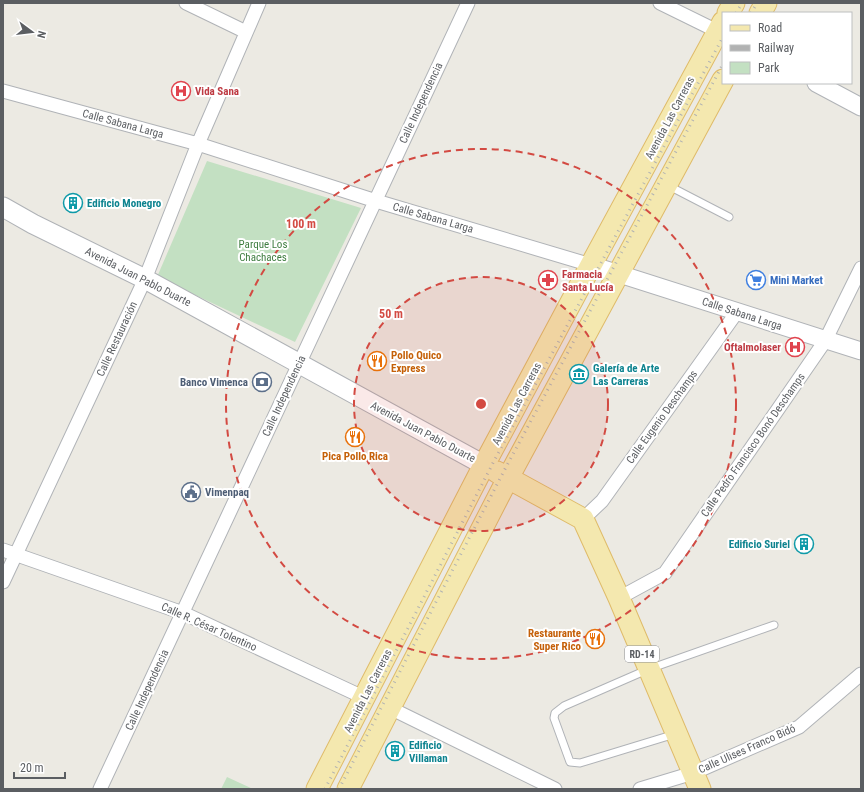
<svg xmlns="http://www.w3.org/2000/svg" width="864" height="792" font-family="'Roboto Condensed',sans-serif">
	<style>
		.green { fill: #c3e0c2 }
		.lines { fill: none; stroke-linecap: round; stroke-linejoin: round }
		.service-casing { stroke: #b0b3b7; stroke-width: 9 }
		.minor-casing { stroke: #b0b3b7; stroke-width: 15 }
		.tertiary-casing { stroke: #b0b3b7; stroke-width: 19 }
		.secondary-casing { stroke: #afb2b6; stroke-width: 21 }
		.primary-casing { stroke: #dfbb69; stroke-width: 23 }
		.service { stroke: #fff; stroke-width: 7 }
		.minor { stroke: #fff; stroke-width: 13 }
		.tertiary { stroke: #fff; stroke-width: 17 }
		.secondary { stroke: #fff; stroke-width: 19 }
		.primary { stroke: #f4e8af; stroke-width: 21 }
		.rail { stroke: #b1b2b2; stroke-width: 3; stroke-dasharray: 1 5; stroke-linecap: butt }
		.ring { fill: none; stroke: #d34a42; stroke-width: 2; stroke-dasharray: 7 5 }
		.labels { text-anchor: middle; dominant-baseline: central; stroke-width: 4; stroke-linejoin: round; paint-order: stroke }
		.shield { fill: #fff; stroke: #8c8e91; stroke-width: 1 }
		.shield-label { font-size: 10px; font-weight: bold; fill: #5b5e62 }
		.health-label { font-size: 11px; font-weight: bold; fill: #be3a42; stroke: #fff; text-anchor: start }
		.street-label { font-size: 11px; fill: #5b5e62; stroke: #fff }
		.culture-label { font-size: 11px; font-weight: bold; fill: #0d838f; stroke: #fff; text-anchor: start }
		.park-label { font-size: 11px; fill: #3f7d40; stroke: #fff }
		.shop-label { font-size: 11px; font-weight: bold; fill: #366cbe; stroke: #fff; text-anchor: start }
		.food-label { font-size: 11px; font-weight: bold; fill: #c56008; stroke: #fff; text-anchor: start }
		.service-label { font-size: 11px; font-weight: bold; fill: #4e5e75; stroke: #fff; text-anchor: end }
		.centre { fill: #d34a42; stroke: #fff; stroke-width: 2 }
		.ring-label { font-size: 12px; text-anchor: middle; font-weight: bold; fill: #d34a42; stroke: #fff; stroke-width: 4; stroke-linejoin: round; paint-order: stroke }
	</style>
	<rect width="100%" height="100%" fill="#eceae3"/>
	<path class="green" d="M 207,161 L 361,208 L 295,342 L 157,277 Z
		M 227,777 L 253,789 L 221,789 Z"/>
	<g class="lines">
		<defs>
			<path id="service" d="M 669,186 L 729,217
				M 675,734 L 580,763 L 570,762 L 554,718 L 555,713 L 564,706 L 649,669 L 774,625"/>
			<path id="minor" d="M 186,3 L 246,32
				M 660,3 L 717,31
				M 3,91 L 198,144 L 376,201 L 591,265
				M 583,519 L 602,501 L 737,312
				M 3,550 L 183,613 L 365,698
				M 3,582 L 145,279 L 198,144 L 259,3
				M 619,598 L 665,573 L 825,341 L 861,268
				M 390,708 L 555,789
				M 100,789 L 468,3
				M 640,789 L 693,773 L 799,727 L 861,674"/>
			<path id="tertiary" d="M 816,83 L 861,107
				M 591,265 L 861,351"/>
			<path id="secondary" d="M 3,207 L 33,224 L 145,279 L 484,465"/>
			<path id="primary" d="M 728,13 L 734,3
				M 760,13 L 766,3
				M 497,472 L 583,519 L 619,598 L 700,789
				M 317,789 L 484,465 L 591,265 L 723,22
				M 348,789 L 508,478 L 723,80"/>
		</defs>
		<use href="#service" class="service-casing"/>
		<use href="#minor" class="minor-casing"/>
		<use href="#tertiary" class="tertiary-casing"/>
		<use href="#secondary" class="secondary-casing"/>
		<use href="#primary" class="primary-casing"/>
		<use href="#service" class="service"/>
		<use href="#minor" class="minor"/>
		<use href="#tertiary" class="tertiary"/>
		<use href="#secondary" class="secondary"/>
		<use href="#primary" class="primary"/>
		<path class="rail" d="M 736,13 L 742,3
			M 751,13 L 757,3
			M 325,789 L 493,463 L 723,37
			M 339,789 L 505,469 L 723,64"/>
	</g>
	<circle cx="481" cy="404" r="127" fill="#d34a42" fill-opacity=".12"/>
	<g class="ring">
		<circle cx="481" cy="404" r="127"/>
		<circle cx="481" cy="404" r="255"/>
	</g>
	<defs>
		<symbol id="hospital-ring" viewBox="-11 -11 22 22"><circle r="9.5" fill="#fff" stroke="#e0444e" stroke-width="1.5"/><path d="M-5-5h3v3.5h4V-5h3V5h-3V1.5h-4V5h-3Z" fill="#e0444e"/></symbol>
		<symbol id="building-ring" viewBox="-11 -11 22 22"><circle r="9.5" fill="#fff" stroke="#0f9aa8" stroke-width="1.5"/><path d="M-4-6H4V6H1V3H-1V6H-4ZM-2.5-4.3h1.7v1.8h-1.7ZM.8-4.3h1.7v1.8H.8ZM-2.5-1h1.7V.8h-1.7ZM.8-1h1.7V.8H.8Z" fill="#0f9aa8"/></symbol>
		<symbol id="pharmacy-ring" viewBox="-11 -11 22 22"><circle r="9.5" fill="#fff" stroke="#e0444e" stroke-width="1.5"/><path d="M-2-6h4v4h4v4h-4v4h-4v-4h-4v-4h4Z" fill="#e0444e"/></symbol>
		<symbol id="supermarket-ring" viewBox="-11 -11 22 22"><circle r="9.5" fill="#fff" stroke="#3f7fe0" stroke-width="1.5"/><path d="M-6-5.5h2.5l.6 2H6L4.5 2H-2.5L-4.4-4H-6ZM-1.5 3.2a1.3 1.3 0 1 0 .1 0ZM3 3.2a1.3 1.3 0 1 0 .1 0Z" fill="#3f7fe0"/></symbol>
		<symbol id="restaurant-ring" viewBox="-11 -11 22 22"><circle r="9.5" fill="#fff" stroke="#e8710a" stroke-width="1.5"/><path d="M-5-6h1v4h1v-4h1v4h1v-4h1v5L-1.5 .5V6h-2V.5L-5-1ZM5-6V6H3V1.5H1.5Q1.5-4 5-6Z" fill="#e8710a"/></symbol>
		<symbol id="museum-ring" viewBox="-11 -11 22 22"><circle r="9.5" fill="#fff" stroke="#0f9aa8" stroke-width="1.5"/><path d="M0-6L6-3V-2H-6V-3ZM-5-1h2V3h-2ZM-1-1h2V3h-2ZM3-1h2V3H3ZM-6 4H6V6H-6Z" fill="#0f9aa8"/></symbol>
		<symbol id="bank-ring" viewBox="-11 -11 22 22"><circle r="9.5" fill="#fff" stroke="#5c6f8a" stroke-width="1.5"/><path d="M-6-4H6V4H-6ZM0-2.3a2.3 2.3 0 1 0 0 4.6a2.3 2.3 0 1 0 0-4.6Z" fill="#5c6f8a"/></symbol>
		<symbol id="civic-ring" viewBox="-11 -11 22 22"><circle r="9.5" fill="#fff" stroke="#5c6f8a" stroke-width="1.5"/><path d="M-.6-6.5H3V-4.5H.6V-3L4-1V1h2V6H-6V1h2V-1L-.6-3ZM-1.2 2.5V6h2.4V2.5Z" fill="#5c6f8a"/></symbol>
	</defs>
	<g fill-rule="evenodd">
		<use href="#hospital-ring" x="170" y="80" width="22" height="22"/>
		<use href="#building-ring" x="62" y="192" width="22" height="22"/>
		<use href="#pharmacy-ring" x="537" y="269" width="22" height="22"/>
		<use href="#supermarket-ring" x="745" y="269" width="22" height="22"/>
		<use href="#hospital-ring" x="784" y="336" width="22" height="22"/>
		<use href="#restaurant-ring" x="366" y="350" width="22" height="22"/>
		<use href="#museum-ring" x="568" y="363" width="22" height="22"/>
		<use href="#bank-ring" x="251" y="371" width="22" height="22"/>
		<use href="#restaurant-ring" x="344" y="426" width="22" height="22"/>
		<use href="#civic-ring" x="180" y="481" width="22" height="22"/>
		<use href="#building-ring" x="793" y="533" width="22" height="22"/>
		<use href="#restaurant-ring" x="584" y="628" width="22" height="22"/>
		<use href="#building-ring" x="384" y="740" width="22" height="22"/>
	</g>
	<g class="labels">
		<rect class="shield" x="625" y="646" width="34" height="16" rx="3"/>
		<g class="shield-label">
			<text x="642" y="654">RD-14</text>
		</g>
		<g class="health-label">
			<text x="195" y="91">Vida Sana</text>
			<text x="562" y="274">Farmacia<tspan x="562" dy="13">Santa Lucía</tspan></text>
			<text x="781" y="347" text-anchor="end">Oftalmolaser</text>
		</g>
		<g class="street-label">
			<text transform="translate(421 103) rotate(-65)">Calle Independencia</text>
			<text transform="translate(670 118) rotate(-62)">Avenida Las Carreras</text>
			<text transform="translate(123 124) rotate(15)">Calle Sabana Larga</text>
			<text transform="translate(433 218) rotate(16)">Calle Sabana Larga</text>
			<text transform="translate(138 277) rotate(27)">Avenida Juan Pablo Duarte</text>
			<text transform="translate(742 314) rotate(18)">Calle Sabana Larga</text>
			<text transform="translate(117 339) rotate(-65)">Calle Restauración</text>
			<text transform="translate(284 396) rotate(-65)">Calle Independencia</text>
			<text transform="translate(517 404) rotate(-62)">Avenida Las Carreras</text>
			<text transform="translate(662 417) rotate(-54)">Calle Eugenio Deschamps</text>
			<text transform="translate(423 432) rotate(28)">Avenida Juan Pablo Duarte</text>
			<text transform="translate(753 445) rotate(-55)">Calle Pedro Francisco Bonó Deschamps</text>
			<text transform="translate(209 627) rotate(24)">Calle R. César Tolentino</text>
			<text transform="translate(147 690) rotate(-65)">Calle Independencia</text>
			<text transform="translate(368 691) rotate(-63)">Avenida Las Carreras</text>
			<text transform="translate(747 749) rotate(-24)">Calle Ulises Franco Bidó</text>
		</g>
		<g class="culture-label">
			<text x="87" y="203">Edificio Monegro</text>
			<text x="593" y="368">Galería de Arte<tspan x="593" dy="13">Las Carreras</tspan></text>
			<text x="790" y="544" text-anchor="end">Edificio Suriel</text>
			<text x="409" y="745">Edificio<tspan x="409" dy="13">Villaman</tspan></text>
		</g>
		<g class="park-label">
			<text x="263" y="244">Parque Los<tspan x="263" dy="13">Chachaces</tspan></text>
		</g>
		<g class="shop-label">
			<text x="770" y="280">Mini Market</text>
		</g>
		<g class="food-label">
			<text x="391" y="355">Pollo Quico<tspan x="391" dy="13">Express</tspan></text>
			<text x="355" y="456" text-anchor="middle">Pica Pollo Rica</text>
			<text x="581" y="633" text-anchor="end">Restaurante<tspan x="581" dy="13">Super Rico</tspan></text>
		</g>
		<g class="service-label">
			<text x="248" y="382">Banco Vimenca</text>
			<text x="205" y="492" text-anchor="start">Vimenpaq</text>
		</g>
	</g>
	<circle cx="481" cy="404" r="6" class="centre"/>
	<g class="ring-label">
		<text x="301" y="228">100 m</text>
		<text x="391" y="318">50 m</text>
	</g>
	<rect width="864" height="792" fill="none" stroke="#5b5e62" stroke-width="8"/>
	<rect x="722" y="12" width="130" height="72" fill="#ffffff" stroke="#bdbfc0"/>
	<rect x="730" y="25" width="20" height="6" fill="#f4e8af" stroke="#bdbfc0"/>
	<text x="758" y="32" font-size="12" fill="#5b5e62">Road</text>
	<rect x="730" y="45" width="20" height="6" fill="#b1b2b2" stroke="#bdbfc0"/>
	<text x="758" y="52" font-size="12" fill="#5b5e62">Railway</text>
	<rect x="730" y="62" width="20" height="12" fill="#c3e0c2" stroke="#bdbfc0"/>
	<text x="758" y="72" font-size="12" fill="#5b5e62">Park</text>
	<g transform="translate(32 32) rotate(105)" stroke="#ffffff" stroke-width="3" paint-order="stroke">
	<path d="M0-3L7 15L0 10L-7 15Z" fill="#5b5e62"/>
	<text y="-6" font-size="11" font-weight="bold" text-anchor="middle" fill="#5b5e62">N</text>
	</g>
	<path d="M14 772v6h51v-6" fill="none" stroke="#5b5e62" stroke-width="2"/>
	<text x="20" y="772" font-size="12" fill="#5b5e62" stroke="#ffffff" stroke-width="3" paint-order="stroke">20 m</text>
</svg>
